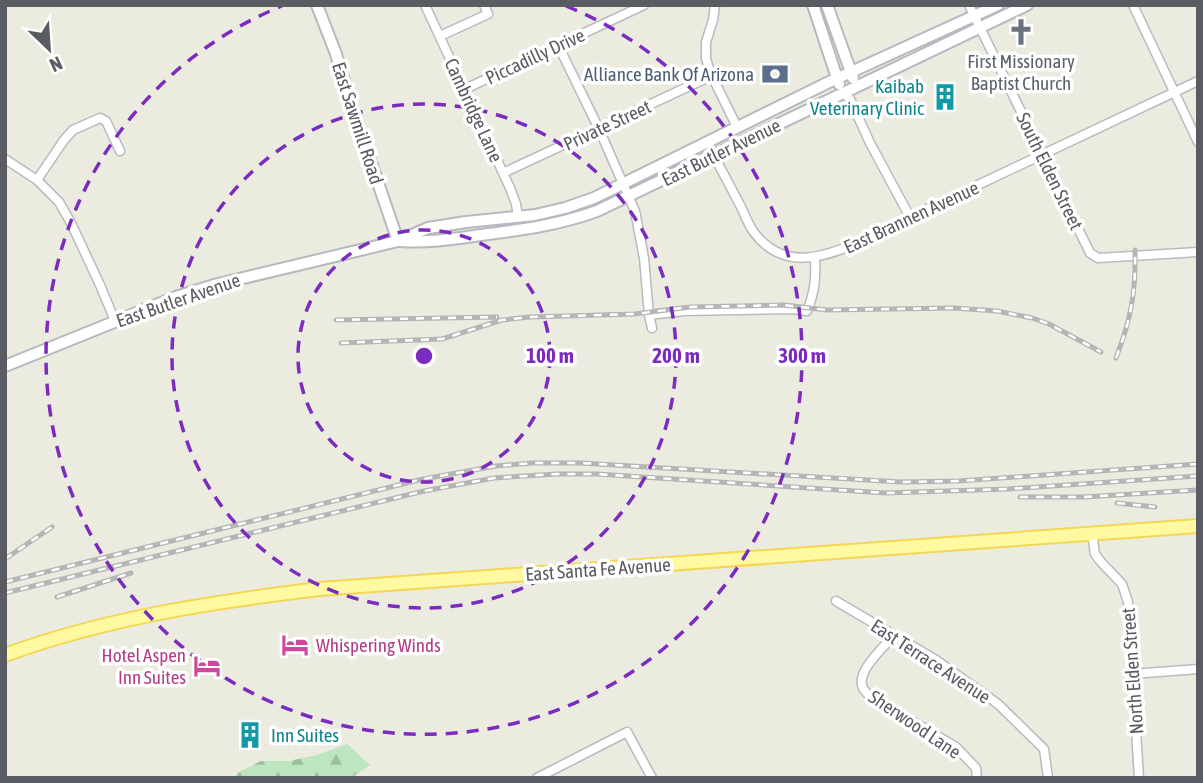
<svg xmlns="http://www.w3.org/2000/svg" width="1203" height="783" font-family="'Asap Condensed',sans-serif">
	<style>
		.forest { fill: url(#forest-firs) }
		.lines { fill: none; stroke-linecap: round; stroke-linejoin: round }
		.street-casing { stroke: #b8bac0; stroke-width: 11 }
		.secondary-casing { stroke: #b6b9bf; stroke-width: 14 }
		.primary-casing { stroke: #f3d752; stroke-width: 16 }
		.street { stroke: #fff; stroke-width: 8 }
		.secondary { stroke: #fff; stroke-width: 10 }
		.primary { stroke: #fffaa2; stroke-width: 12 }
		.rail-casing { stroke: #b4b5b5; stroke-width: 5 }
		.rail { stroke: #fff; stroke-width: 2.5; stroke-dasharray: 8; stroke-linecap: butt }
		.ring { fill: none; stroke: #7b2cbf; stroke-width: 3.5; stroke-dasharray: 12 9 }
		.labels { text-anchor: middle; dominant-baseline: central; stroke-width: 7; stroke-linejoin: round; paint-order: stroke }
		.street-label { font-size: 19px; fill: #595c62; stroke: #fff }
		.worship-label { font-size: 19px; fill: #5b616d; stroke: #fff }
		.service-label { font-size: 19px; fill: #4e5e75; stroke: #fff; text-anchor: end }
		.culture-label { font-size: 19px; fill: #0d838f; stroke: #fff; text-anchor: end }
		.hotel-label { font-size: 19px; fill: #b23c85; stroke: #fff; text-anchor: start }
		.centre { fill: #7b2cbf; stroke: #fff; stroke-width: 3.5 }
		.ring-label { font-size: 21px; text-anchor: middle; font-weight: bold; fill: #7b2cbf; stroke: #fff; stroke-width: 7; stroke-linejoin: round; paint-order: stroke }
	</style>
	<defs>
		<pattern id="forest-firs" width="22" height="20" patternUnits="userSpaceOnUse" patternTransform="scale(1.75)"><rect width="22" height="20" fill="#bce5c0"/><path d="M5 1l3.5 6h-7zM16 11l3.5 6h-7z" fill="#9cbd9f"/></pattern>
	</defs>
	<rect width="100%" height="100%" fill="#ecebe0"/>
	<path class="forest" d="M 347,744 L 370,765 L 351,778 L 234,778 L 237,773 L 261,761 L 289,761 L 317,755 Z"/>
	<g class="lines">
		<defs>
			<path id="street" d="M 425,5 L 510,188 L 516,204 L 518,217
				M 715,5 L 713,20 L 706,42 L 706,58 L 710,72 L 737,127
				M 969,5 L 1090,253 L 1098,258 L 1198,252
				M 1133,5 L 1198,142
				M 440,36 L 488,14 L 484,5
				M 558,45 L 599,129 L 635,211 L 644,258 L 649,315 L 652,328
				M 465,89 L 644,5
				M 843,93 L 850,99 L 870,143 L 911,219
				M 713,155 C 723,172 732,190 741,207 C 745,215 748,224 753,231 C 783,273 826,257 864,240 C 886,231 906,221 927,209 L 1198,81
				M 5,159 L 37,180 L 59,202 L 71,223 L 100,285 L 115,321
				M 503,173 L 711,76
				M 37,180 L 64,140 L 73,130 L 100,118 L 106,121 L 120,151
				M 649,315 L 684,311 L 792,309 L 807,311 C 815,292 816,277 815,257
				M 1092,533 L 1095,554 L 1101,562 L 1122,584 L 1128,602 L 1139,778
				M 836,601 L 936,660 L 998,704 L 1044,749 L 1048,778
				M 894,635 C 884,647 855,672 863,688 C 863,689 870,697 871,697 L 956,747 L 976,768 L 977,778
				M 1132,674 L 1198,669
				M 537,778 L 627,732 L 652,778"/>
			<path id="secondary" d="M 317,5 L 336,54 L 353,110 L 398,241
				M 813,5 L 839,84
				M 827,5 L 853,78
				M 400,241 C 428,243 453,239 481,235 C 521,230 559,225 597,211 L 1027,5
				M 5,366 L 176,297 L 214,285 L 398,241 L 428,228 L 466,222 L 535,215 L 565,208 L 594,198 L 827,83 L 998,5"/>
			<path id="primary" d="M 5,655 C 106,618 212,602 319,589 L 1198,526"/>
		</defs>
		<use href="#street" class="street-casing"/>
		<use href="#secondary" class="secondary-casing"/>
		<use href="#primary" class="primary-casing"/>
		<use href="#street" class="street"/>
		<use href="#secondary" class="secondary"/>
		<use href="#primary" class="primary"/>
		<defs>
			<path id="rail" d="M 336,320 L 497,317
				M 341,343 L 442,339 L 502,320 L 530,317 L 635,314 L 690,307 L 783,305 L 827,310 L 953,308 L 997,311 L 1032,318 L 1049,324 L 1101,352
				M 1116,358 C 1131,319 1136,292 1135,250
				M 1020,497 L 1083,497 L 1198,490
				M 1117,503 L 1155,507
				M 5,559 L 52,527
				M 5,582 L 423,479 L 496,466 L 532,463 L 581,463 L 900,482 L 959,481 L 1198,464
				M 5,593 L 424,491 L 494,478 L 557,474 L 597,474 L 885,493 L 1008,489 L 1198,476
				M 57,597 L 131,573"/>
		</defs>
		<use href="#rail" class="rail-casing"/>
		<use href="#rail" class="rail"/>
	</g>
	<g class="ring">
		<circle cx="424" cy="356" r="126"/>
		<circle cx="424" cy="356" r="252"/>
		<path d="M566 6A378 378 0 1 1 282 6"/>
	</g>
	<defs>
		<symbol id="church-bare" viewBox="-9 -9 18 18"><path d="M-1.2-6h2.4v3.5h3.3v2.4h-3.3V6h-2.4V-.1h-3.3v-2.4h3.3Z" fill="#6b7280" stroke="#fff" stroke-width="2.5" paint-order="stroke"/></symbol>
		<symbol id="bank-bare" viewBox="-9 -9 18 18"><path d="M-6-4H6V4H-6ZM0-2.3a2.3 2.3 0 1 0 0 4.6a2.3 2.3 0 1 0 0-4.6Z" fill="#5c6f8a" stroke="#fff" stroke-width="2.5" paint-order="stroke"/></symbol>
		<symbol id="building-bare" viewBox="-9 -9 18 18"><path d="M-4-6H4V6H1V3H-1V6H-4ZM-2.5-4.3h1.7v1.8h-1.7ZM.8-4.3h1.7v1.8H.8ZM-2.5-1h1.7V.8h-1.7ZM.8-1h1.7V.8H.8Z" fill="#0f9aa8" stroke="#fff" stroke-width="2.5" paint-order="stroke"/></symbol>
		<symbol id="hotel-bare" viewBox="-9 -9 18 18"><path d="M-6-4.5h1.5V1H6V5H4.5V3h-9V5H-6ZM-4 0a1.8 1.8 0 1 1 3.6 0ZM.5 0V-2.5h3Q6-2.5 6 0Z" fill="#d1479c" stroke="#fff" stroke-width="2.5" paint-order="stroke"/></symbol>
	</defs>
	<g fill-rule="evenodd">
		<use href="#church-bare" x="1002" y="13" width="38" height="38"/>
		<use href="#bank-bare" x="756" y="55" width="38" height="38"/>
		<use href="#building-bare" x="926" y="78" width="38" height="38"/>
		<use href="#hotel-bare" x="276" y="626" width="38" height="38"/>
		<use href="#hotel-bare" x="188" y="647" width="38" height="38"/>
		<use href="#building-bare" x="231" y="716" width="38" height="38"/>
	</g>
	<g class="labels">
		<g class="street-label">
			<text transform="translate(535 56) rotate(-25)">Piccadilly Drive</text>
			<text transform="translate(474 110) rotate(65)">Cambridge Lane</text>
			<text transform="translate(358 123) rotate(72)">East Sawmill Road</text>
			<text transform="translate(607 125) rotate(-25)">Private Street</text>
			<text transform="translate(721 152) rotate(-26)">East Butler Avenue</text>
			<text transform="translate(1050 171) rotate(64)">South Elden Street</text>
			<text transform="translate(911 217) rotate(-25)">East Brannen Avenue</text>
			<text transform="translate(178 300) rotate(-19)">East Butler Avenue</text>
			<text transform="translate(598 569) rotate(-4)">East Santa Fe Avenue</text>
			<text transform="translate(931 661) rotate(33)">East Terrace Avenue</text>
			<text transform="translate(1132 671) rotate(-94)">North Elden Street</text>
			<text transform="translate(915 724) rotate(34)">Sherwood Lane</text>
		</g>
		<g class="worship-label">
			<text x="1021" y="61">First Missionary<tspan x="1021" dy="22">Baptist Church</tspan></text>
		</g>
		<g class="service-label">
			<text x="754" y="74">Alliance Bank Of Arizona</text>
		</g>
		<g class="culture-label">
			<text x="924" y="86">Kaibab<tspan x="924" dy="22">Veterinary Clinic</tspan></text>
			<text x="271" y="735" text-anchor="start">Inn Suites</text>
		</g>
		<g class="hotel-label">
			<text x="316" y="645">Whispering Winds</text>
			<text x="186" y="655" text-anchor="end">Hotel Aspen<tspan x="186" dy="22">Inn Suites</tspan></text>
		</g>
	</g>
	<circle cx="424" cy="356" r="10" class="centre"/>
	<g class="ring-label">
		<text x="550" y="363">100 m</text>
		<text x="676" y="363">200 m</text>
		<text x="802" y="363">300 m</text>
	</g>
	<rect width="1203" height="783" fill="none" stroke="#595c62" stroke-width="14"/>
	<g transform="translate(49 49) rotate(155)" stroke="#ffffff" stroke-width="5" paint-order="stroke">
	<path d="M0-5L12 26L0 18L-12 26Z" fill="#595c62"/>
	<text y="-10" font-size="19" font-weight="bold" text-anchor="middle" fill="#595c62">N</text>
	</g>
</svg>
